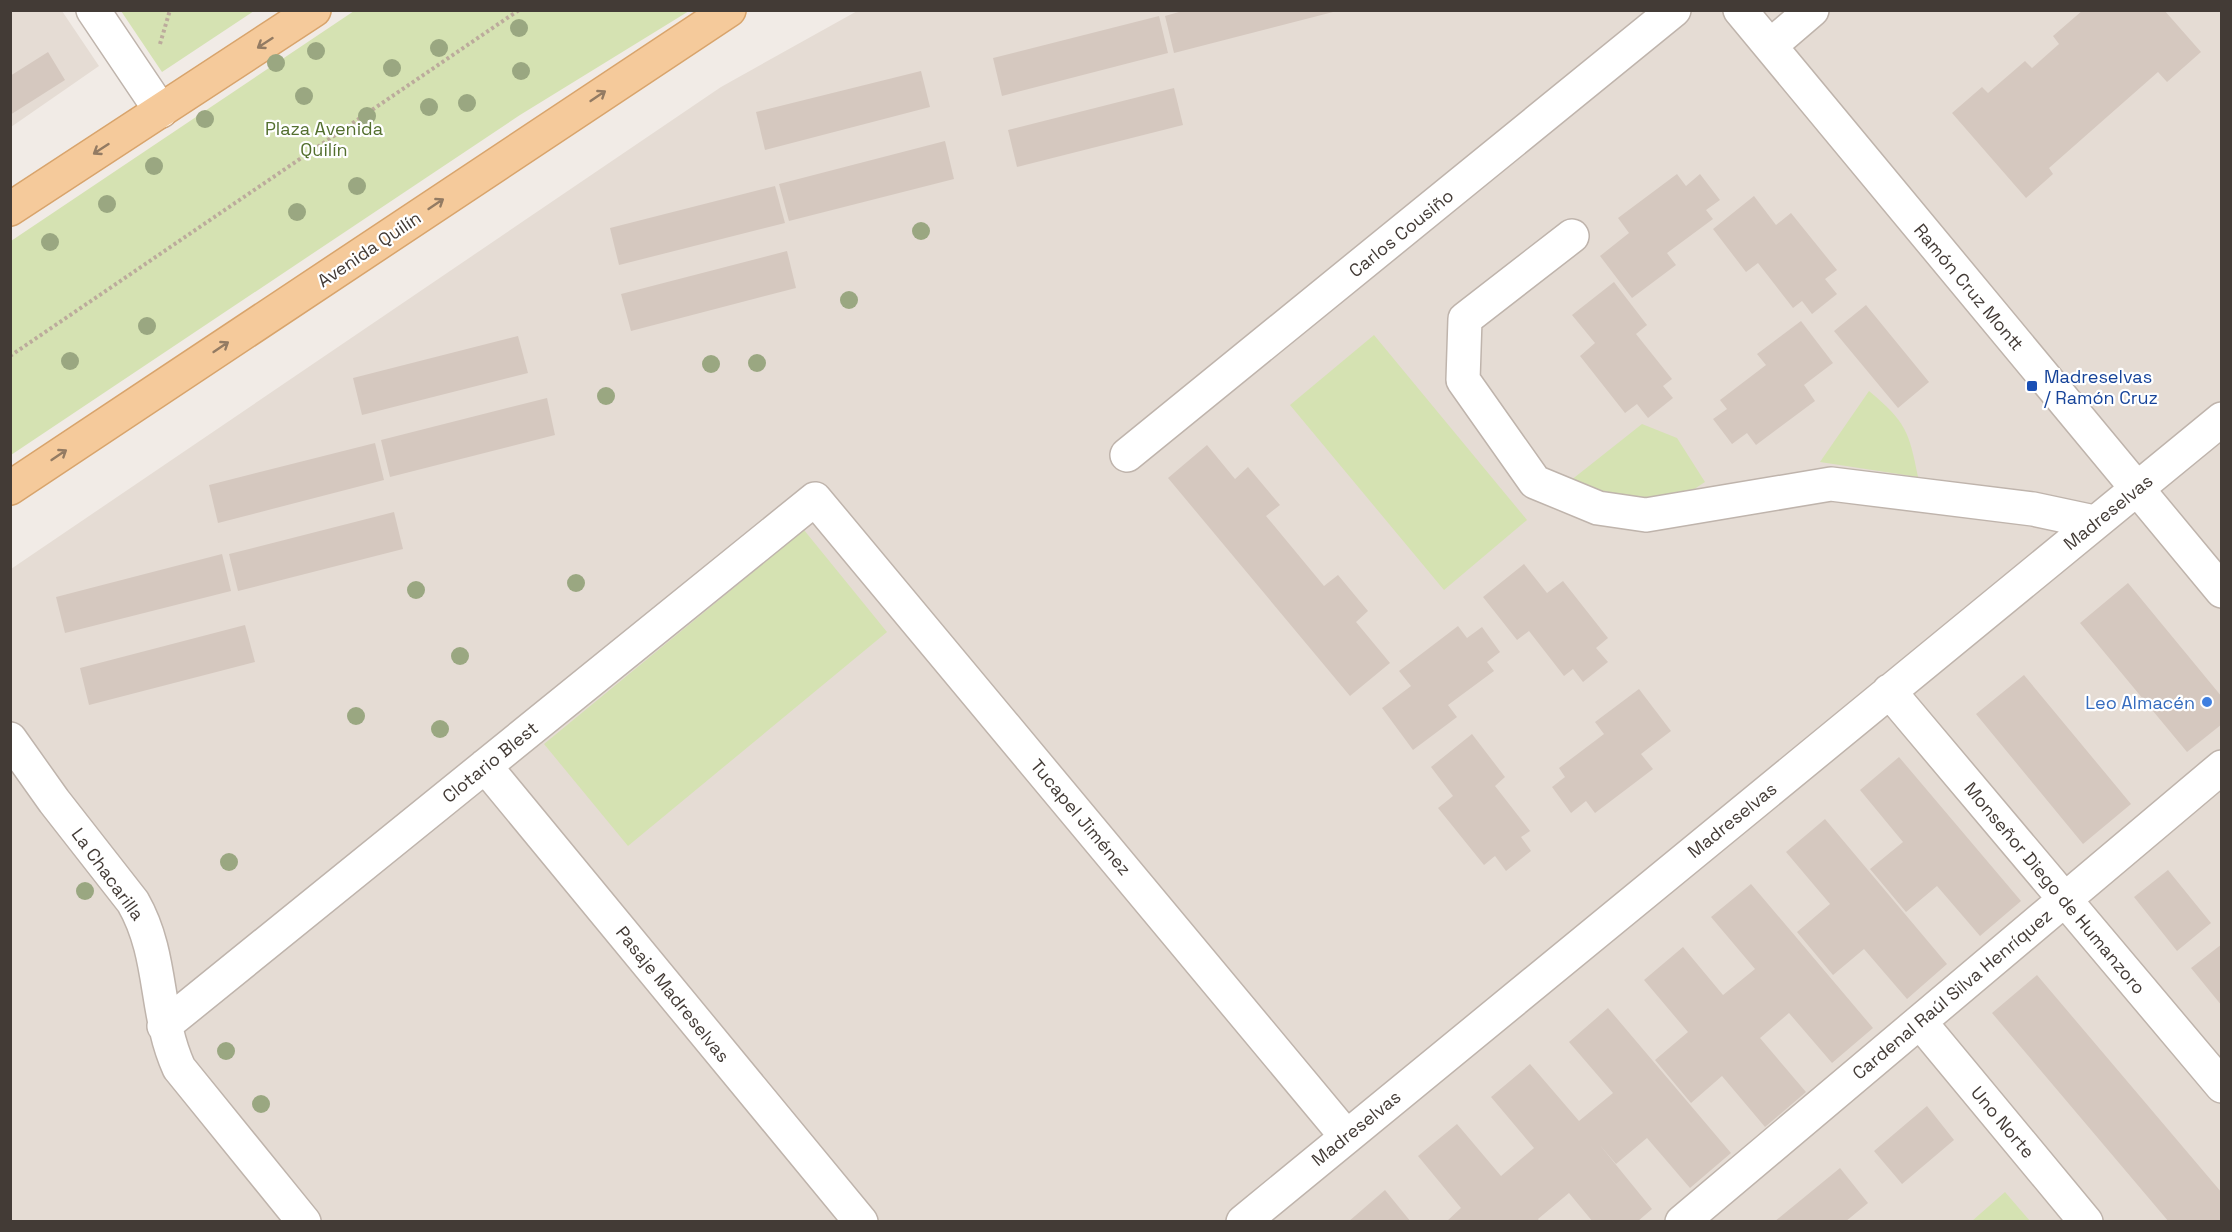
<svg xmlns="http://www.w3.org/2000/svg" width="2232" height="1232" font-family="'Space Grotesk',sans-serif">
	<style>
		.residential { fill: #e5dcd4 }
		.green { fill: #d5e2b2 }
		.building { fill: #d5c8bf }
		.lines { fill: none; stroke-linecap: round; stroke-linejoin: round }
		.minor-casing { stroke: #bfb4ac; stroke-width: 36 }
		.major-casing { stroke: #d8a46c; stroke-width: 36 }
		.path { stroke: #bcab9c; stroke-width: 4; stroke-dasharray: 3 3; stroke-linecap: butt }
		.minor { stroke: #fff; stroke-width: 33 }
		.major { stroke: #f5ca9b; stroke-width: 33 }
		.tree { fill: #9aa781 }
		.oneway { stroke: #937b63 }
		.transit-dot { fill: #1a4fb4; stroke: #fff; stroke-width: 2 }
		.shop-dot { fill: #3f7fe0; stroke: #fff; stroke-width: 2 }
		.labels { text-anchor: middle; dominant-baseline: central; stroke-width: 4.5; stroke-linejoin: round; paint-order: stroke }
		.park-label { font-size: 18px; fill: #536f2e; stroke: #fff }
		.street-label { font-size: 18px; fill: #433b36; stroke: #fff }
		.transit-label { font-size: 18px; fill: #164399; stroke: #fff; text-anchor: start }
		.shop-label { font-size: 18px; fill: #366cbe; stroke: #fff; text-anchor: end }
	</style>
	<rect width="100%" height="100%" fill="#f1ebe6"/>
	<path class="residential" d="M 859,10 L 2221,11 L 2221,1221 L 11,1222 L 11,569 L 721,87 Z
		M 11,11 L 62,11 L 99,66 L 11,127 Z"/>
	<path class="green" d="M 121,11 L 254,11 L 162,72 Z
		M 354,11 L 689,11 L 520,115 L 11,455 L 11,241 Z
		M 1374,335 L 1527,520 L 1444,590 L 1290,405 Z
		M 1869,391 C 1906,422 1909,431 1918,477 L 1820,462 Z
		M 1642,424 L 1677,438 L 1705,482 L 1682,497 L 1648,502 L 1592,495 L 1570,481 Z
		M 804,530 L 887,632 L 628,846 L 544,744 Z
		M 2005,1192 L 2030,1221 L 1972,1221 Z"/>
	<path class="building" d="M 1186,10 L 1337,10 L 1337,11 L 1174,53 L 1165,16 Z
		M 2083,10 L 2164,10 L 2201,52 L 2167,82 L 2158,72 L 2049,168 L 2053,174 L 2026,198 L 1952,113 L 1982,87 L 1988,93 L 2025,61 L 2032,68 L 2059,44 L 2053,36 Z
		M 1159,16 L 1168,53 L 1002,96 L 993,58 Z
		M 48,52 L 65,80 L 10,115 L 10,76 Z
		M 921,71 L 930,107 L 765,150 L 756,112 Z
		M 1174,88 L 1183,125 L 1017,167 L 1008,130 Z
		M 945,141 L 954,179 L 789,221 L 779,184 Z
		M 1677,174 L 1686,186 L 1700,174 L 1720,200 L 1706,210 L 1713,219 L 1667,253 L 1676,265 L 1632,298 L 1600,256 L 1629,233 L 1618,218 Z
		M 775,186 L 785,223 L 619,265 L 610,228 Z
		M 1754,196 L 1776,225 L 1791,213 L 1837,270 L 1825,279 L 1837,294 L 1812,314 L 1802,301 L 1793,308 L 1758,263 L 1746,272 L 1713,229 Z
		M 787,251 L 796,288 L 631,331 L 621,294 Z
		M 1614,282 L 1647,325 L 1636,334 L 1672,379 L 1663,386 L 1673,398 L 1648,418 L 1637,404 L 1625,413 L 1580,356 L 1595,343 L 1572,315 Z
		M 1866,305 L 1929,382 L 1898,408 L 1834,331 Z
		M 1801,321 L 1833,363 L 1804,385 L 1815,401 L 1756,445 L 1747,433 L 1732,444 L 1713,419 L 1727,409 L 1720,400 L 1766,365 L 1757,354 Z
		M 518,336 L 528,373 L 362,415 L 353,378 Z
		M 547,398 L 555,435 L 390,477 L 381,440 Z
		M 375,443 L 384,480 L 218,523 L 209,485 Z
		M 1207,445 L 1235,479 L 1248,467 L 1280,505 L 1266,516 L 1324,586 L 1338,575 L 1368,611 L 1356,622 L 1390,663 L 1350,696 L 1168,478 Z
		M 394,512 L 403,549 L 238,591 L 229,554 Z
		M 222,554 L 231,591 L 65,633 L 56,597 Z
		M 1524,564 L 1547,593 L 1563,581 L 1608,638 L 1596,648 L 1608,662 L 1583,682 L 1573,669 L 1564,676 L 1529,631 L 1517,640 L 1483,597 Z
		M 2128,583 L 2222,697 L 2222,724 L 2187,752 L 2080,623 Z
		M 245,625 L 255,662 L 89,705 L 80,668 Z
		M 1458,626 L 1467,638 L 1482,627 L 1500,652 L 1487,662 L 1494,671 L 1448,705 L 1457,717 L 1413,750 L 1382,708 L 1411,686 L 1399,671 Z
		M 2024,675 L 2131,804 L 2083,844 L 1976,714 Z
		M 1639,689 L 1671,731 L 1641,754 L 1653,769 L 1595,813 L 1586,801 L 1571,813 L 1552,787 L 1565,777 L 1559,768 L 1604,734 L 1595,722 Z
		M 1472,734 L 1505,777 L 1495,786 L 1530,831 L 1521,837 L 1531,851 L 1506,871 L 1495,856 L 1484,865 L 1438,808 L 1453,796 L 1431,767 Z
		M 1899,757 L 2021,901 L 1980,936 L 1937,886 L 1906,912 L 1870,869 L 1903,842 L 1860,790 Z
		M 1825,819 L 1947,964 L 1907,999 L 1864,949 L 1833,975 L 1797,932 L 1830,904 L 1786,852 Z
		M 2168,870 L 2211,923 L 2177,951 L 2134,897 Z
		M 1751,884 L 1873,1028 L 1832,1063 L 1789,1013 L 1760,1038 L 1806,1092 L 1765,1127 L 1722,1076 L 1691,1103 L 1655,1060 L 1688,1032 L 1644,980 L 1683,947 L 1723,995 L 1755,969 L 1711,917 Z
		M 2222,944 L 2222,1006 L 2191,968 Z
		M 2037,975 L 2222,1193 L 2222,1222 L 2169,1222 L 1992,1013 Z
		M 1608,1008 L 1731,1153 L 1690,1188 L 1647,1138 L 1616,1164 L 1599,1144 L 1652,1209 L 1637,1222 L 1593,1222 L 1569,1193 L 1538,1219 L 1540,1222 L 1446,1222 L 1461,1208 L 1418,1156 L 1457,1124 L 1501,1176 L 1534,1148 L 1491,1097 L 1530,1064 L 1579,1121 L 1613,1093 L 1569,1042 Z
		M 1927,1106 L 1954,1140 L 1902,1184 L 1874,1151 Z
		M 1840,1168 L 1868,1203 L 1845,1222 L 1774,1222 Z
		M 1385,1190 L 1411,1222 L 1348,1222 Z"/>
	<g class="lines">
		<defs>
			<path id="minor" d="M 93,10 L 161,111
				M 1740,10 L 2222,591
				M 1770,46 L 1812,10
				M 1572,236 L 1465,319 L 1463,380 L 1535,482 L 1598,508 L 1646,515 L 1831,484 L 2033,509 L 2094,522
				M 1127,455 L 1674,10
				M 1889,691 L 2222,1086
				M 10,739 L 54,801 L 133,902 C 164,956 154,1013 179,1068 L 304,1222
				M 485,766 L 861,1222
				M 1920,1022 L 2086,1222
				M 164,1026 L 815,499 L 1346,1136
				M 1243,1222 L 2222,419
				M 1682,1222 L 2222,767"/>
			<path id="major" d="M 10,209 L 314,10
				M 10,488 L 729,10"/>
		</defs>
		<use href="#minor" class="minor-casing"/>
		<use href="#major" class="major-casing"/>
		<path class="path" d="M 160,44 L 170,10
			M 10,356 L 519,10"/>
		<use href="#minor" class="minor"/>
		<use href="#major" class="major"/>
	</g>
	<g class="tree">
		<circle cx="519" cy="28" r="9"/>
		<circle cx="439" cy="48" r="9"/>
		<circle cx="316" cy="51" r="9"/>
		<circle cx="276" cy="63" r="9"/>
		<circle cx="392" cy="68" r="9"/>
		<circle cx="521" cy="71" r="9"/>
		<circle cx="304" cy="96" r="9"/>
		<circle cx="467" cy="103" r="9"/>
		<circle cx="429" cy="107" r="9"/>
		<circle cx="367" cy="116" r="9"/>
		<circle cx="205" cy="119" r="9"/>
		<circle cx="154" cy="166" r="9"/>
		<circle cx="357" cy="186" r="9"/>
		<circle cx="107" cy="204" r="9"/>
		<circle cx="297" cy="212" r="9"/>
		<circle cx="921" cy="231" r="9"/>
		<circle cx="50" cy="242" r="9"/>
		<circle cx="849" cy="300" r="9"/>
		<circle cx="147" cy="326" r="9"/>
		<circle cx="70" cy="361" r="9"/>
		<circle cx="757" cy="363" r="9"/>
		<circle cx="711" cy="364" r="9"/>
		<circle cx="606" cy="396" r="9"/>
		<circle cx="576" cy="583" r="9"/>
		<circle cx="416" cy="590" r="9"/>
		<circle cx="460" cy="656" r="9"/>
		<circle cx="356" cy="716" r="9"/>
		<circle cx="440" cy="729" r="9"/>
		<circle cx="229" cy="862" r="9"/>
		<circle cx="85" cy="891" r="9"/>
		<circle cx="226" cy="1051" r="9"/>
		<circle cx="261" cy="1104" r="9"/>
	</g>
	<defs><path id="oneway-shaft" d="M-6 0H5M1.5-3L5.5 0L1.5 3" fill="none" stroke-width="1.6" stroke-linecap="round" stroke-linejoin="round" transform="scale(1.5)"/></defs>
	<g class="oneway">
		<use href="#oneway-shaft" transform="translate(265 43) rotate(147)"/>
		<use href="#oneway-shaft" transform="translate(598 96) rotate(-34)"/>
		<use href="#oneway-shaft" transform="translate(101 149) rotate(147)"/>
		<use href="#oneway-shaft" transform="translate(436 204) rotate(-34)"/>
		<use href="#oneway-shaft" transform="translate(221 347) rotate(-34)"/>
		<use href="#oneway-shaft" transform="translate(59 455) rotate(-34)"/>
	</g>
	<rect class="transit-dot" x="2026" y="380" width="12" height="12" rx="3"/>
	<circle class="shop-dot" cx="2207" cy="702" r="6"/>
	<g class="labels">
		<g class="park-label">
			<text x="324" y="128">Plaza Avenida<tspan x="324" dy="21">Quilín</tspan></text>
		</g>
		<g class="street-label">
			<text transform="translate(1401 233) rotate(-39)">Carlos Cousiño</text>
			<text transform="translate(369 249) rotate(-34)">Avenida Quilín</text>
			<text transform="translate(1969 287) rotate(50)">Ramón Cruz Montt</text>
			<text transform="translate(2108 512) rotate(-39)">Madreselvas</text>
			<text transform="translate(490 762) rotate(-39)">Clotario Blest</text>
			<text transform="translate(1081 817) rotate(50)">Tucapel Jiménez</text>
			<text transform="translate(1732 820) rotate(-39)">Madreselvas</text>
			<text transform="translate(108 874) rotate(54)">La Chacarilla</text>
			<text transform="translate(2055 888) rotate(50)">Monseñor Diego de Humanzoro</text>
			<text transform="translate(673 994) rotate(51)">Pasaje Madreselvas</text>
			<text transform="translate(1952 994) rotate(-40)">Cardenal Raúl Silva Henríquez</text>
			<text transform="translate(2003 1122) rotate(50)">Uno Norte</text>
			<text transform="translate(1356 1128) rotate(-39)">Madreselvas</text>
		</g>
		<g class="transit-label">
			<text x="2044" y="376">Madreselvas<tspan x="2044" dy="21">/ Ramón Cruz</tspan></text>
		</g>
		<g class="shop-label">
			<text x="2195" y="702">Leo Almacén</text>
		</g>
	</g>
	<rect width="2232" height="1232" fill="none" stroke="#433b36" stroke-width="24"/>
</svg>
